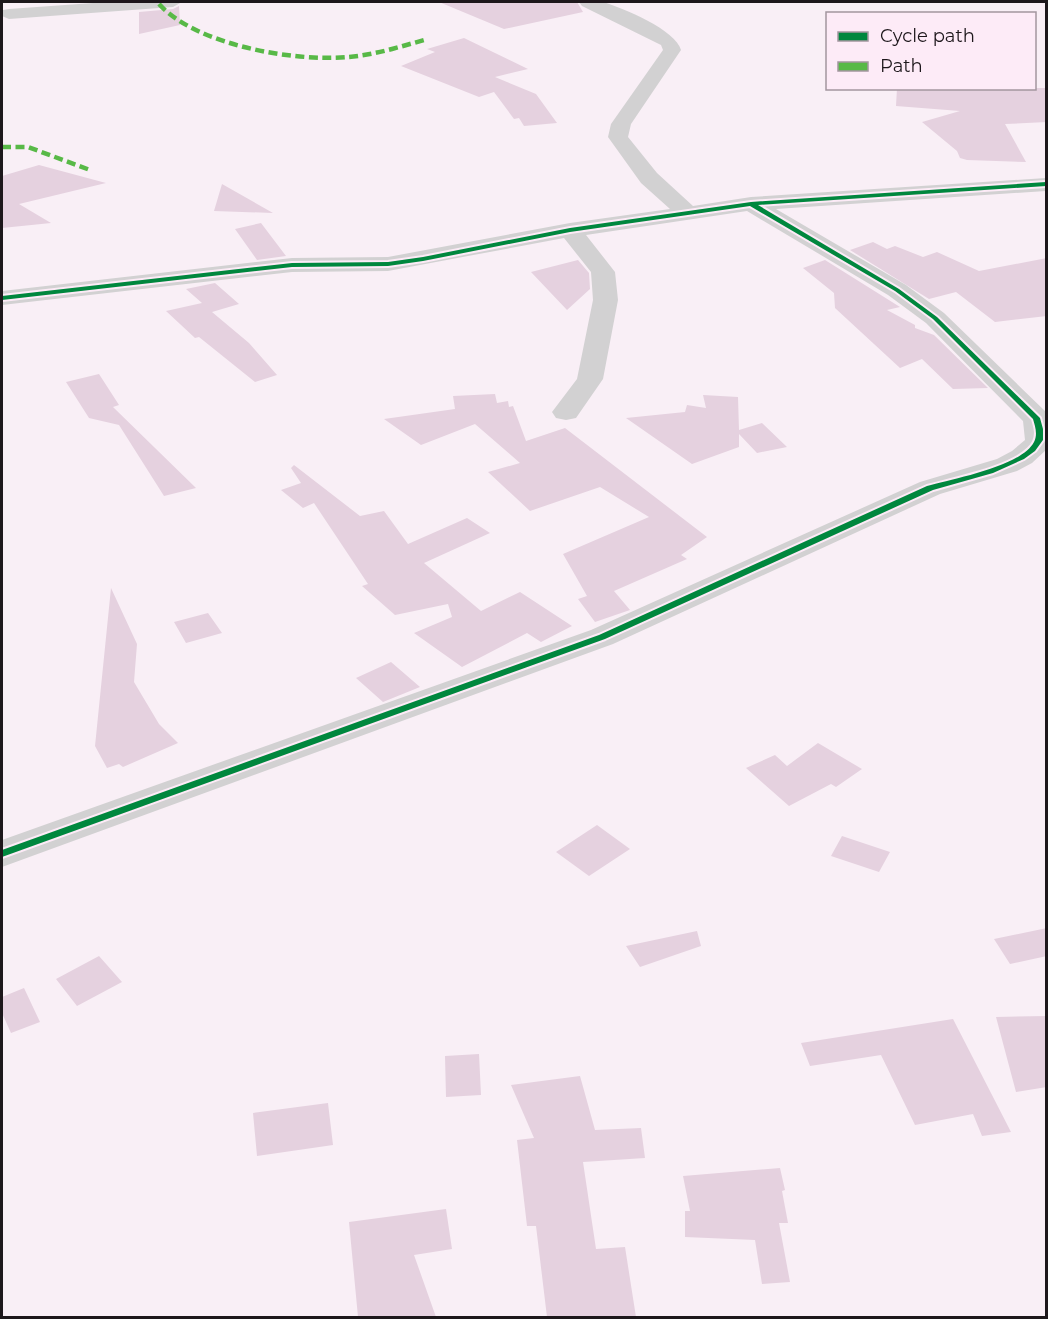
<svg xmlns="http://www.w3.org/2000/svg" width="1048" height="1319" font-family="Montserrat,sans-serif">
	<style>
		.building { fill: #e5d1df }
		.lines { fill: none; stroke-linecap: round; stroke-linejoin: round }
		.minor { fill: #d2d1d2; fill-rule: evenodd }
		.quiet { stroke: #58b947; stroke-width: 4.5; stroke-dasharray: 9 4.5; stroke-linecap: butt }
		.cycleway-casing { stroke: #fdebf7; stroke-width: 4 }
		.cycleway { fill: #00873e; fill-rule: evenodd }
	</style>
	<rect width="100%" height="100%" fill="#f9eff6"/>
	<path class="building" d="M 439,2 L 577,2 L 583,12 L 504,29 Z
		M 179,6 L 180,25 L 139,34 L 139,12 L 173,9 Z
		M 464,38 L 528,69 L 495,77 L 536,94 L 557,123 L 524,126 L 519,118 L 514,119 L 494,92 L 479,97 L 401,66 L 435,52 L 427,49 Z
		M 897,88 L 1047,88 L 1047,122 L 1005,124 L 1026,162 L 967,160 L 960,158 L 957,151 L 922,122 L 960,111 L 896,106 Z
		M 39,165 L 106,183 L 19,204 L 51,223 L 2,228 L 2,176 Z
		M 222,184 L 273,213 L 214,211 Z
		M 261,223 L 286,256 L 257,260 L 235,229 Z
		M 873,242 L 887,249 L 895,246 L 923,257 L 937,252 L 979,271 L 1047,258 L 1047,316 L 995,322 L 956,292 L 929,299 L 850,250 Z
		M 578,260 L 589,273 L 590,289 L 567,310 L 531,272 Z
		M 825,260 L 900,307 L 887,310 L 915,325 L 915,328 L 934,335 L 988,388 L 953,389 L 922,359 L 900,368 L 835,308 L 834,293 L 803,268 Z
		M 215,283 L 239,304 L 212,312 L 249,343 L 277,375 L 255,382 L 199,337 L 195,338 L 166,311 L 202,303 L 186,289 Z
		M 99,374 L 119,405 L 113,407 L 196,488 L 164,496 L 119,425 L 89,418 L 66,382 Z
		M 495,394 L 497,403 L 508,401 L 509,407 L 513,406 L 526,441 L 565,428 L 707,537 L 681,555 L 687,559 L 614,591 L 630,610 L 595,622 L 578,599 L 587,596 L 563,554 L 649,517 L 600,487 L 530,511 L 488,472 L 520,463 L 475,424 L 421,445 L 384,419 L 455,409 L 453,396 Z
		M 703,395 L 738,397 L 739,430 L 762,423 L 787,447 L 757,453 L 739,434 L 739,447 L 692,464 L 626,418 L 685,412 L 687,405 L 706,408 Z
		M 294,465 L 360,516 L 384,511 L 408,544 L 467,518 L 490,533 L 424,563 L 481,611 L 520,592 L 572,626 L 541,642 L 527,633 L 462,667 L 414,633 L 452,617 L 448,604 L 395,615 L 362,586 L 368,584 L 314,503 L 303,508 L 281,490 L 301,483 L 291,468 Z
		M 111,588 L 137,644 L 134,682 L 159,724 L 178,743 L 123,767 L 119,764 L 107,768 L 95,746 Z
		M 208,613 L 222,633 L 186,643 L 174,622 Z
		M 391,662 L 420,687 L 383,702 L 356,678 Z
		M 818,743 L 862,769 L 836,787 L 831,784 L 789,806 L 746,768 L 775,755 L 787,766 Z
		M 597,825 L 630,849 L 589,876 L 556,852 Z
		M 842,836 L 890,852 L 879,872 L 831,856 Z
		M 1047,928 L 1047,956 L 1010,964 L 994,939 Z
		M 697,931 L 701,946 L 640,967 L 626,946 Z
		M 99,956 L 122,982 L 77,1006 L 56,979 Z
		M 24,988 L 40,1022 L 11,1033 L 2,1013 L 2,997 Z
		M 1047,1016 L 1047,1087 L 1016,1092 L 996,1017 Z
		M 953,1019 L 1011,1132 L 982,1136 L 973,1114 L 915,1125 L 881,1055 L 810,1066 L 801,1043 Z
		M 479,1054 L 481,1095 L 446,1097 L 445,1056 Z
		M 580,1076 L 595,1130 L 641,1128 L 645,1158 L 583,1162 L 596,1249 L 625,1247 L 636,1317 L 547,1317 L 536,1226 L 527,1226 L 517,1140 L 534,1138 L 511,1085 Z
		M 328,1103 L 333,1145 L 257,1156 L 253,1113 Z
		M 780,1168 L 785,1190 L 782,1191 L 788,1223 L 779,1223 L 790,1282 L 762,1284 L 755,1240 L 685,1237 L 685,1211 L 690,1211 L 683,1176 Z
		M 446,1209 L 452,1249 L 414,1255 L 436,1317 L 358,1317 L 349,1222 Z"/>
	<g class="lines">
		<path class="minor" d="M 107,2 L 182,2 L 173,7 L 9,19 L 2,16 L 3,10 L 9,9 Z
			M 579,2 C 586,1 596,0 603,2 C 623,8 676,30 681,50 L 631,124 L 628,137 L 657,173 L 693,206 L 751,197 L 1046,178 L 1046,191 L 776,209 L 906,285 L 944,313 L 1046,412 L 1046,450 L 1032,463 L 1017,471 L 940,494 L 613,644 L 2,867 L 2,840 L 591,630 L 920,482 L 997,459 L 1012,451 L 1025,440 L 1023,421 L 926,323 L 888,295 L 747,211 L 586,235 L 615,272 L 618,300 L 603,379 L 576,418 L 566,420 L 556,418 L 552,412 L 577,379 L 593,300 L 591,272 L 564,238 L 388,271 L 292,272 L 2,305 L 2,291 L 292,258 L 388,257 L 570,223 L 670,209 L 641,183 L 608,137 L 611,124 L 663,50 L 661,45 L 582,6 Z"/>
		<path class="quiet" d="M 159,4 C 196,45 294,62 348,57 C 375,55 402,46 428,39
			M 2,147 L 28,147 L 90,170"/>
		<defs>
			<path id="cycleway" d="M 1046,182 L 1046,186 L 758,205 L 899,289 L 937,317 L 1040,418 L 1043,429 L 1043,440 L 1035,451 L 1024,459 L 993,473 L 933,490 L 605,639 L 2,857 L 2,850 L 599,635 L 927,486 C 953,479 1022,466 1034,442 C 1038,434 1035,426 1033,419 L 933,319 L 895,291 L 750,206 L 570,232 L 423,261 L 388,266 L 292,267 L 2,300 L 2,296 L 292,263 L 388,262 L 423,257 L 570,228 L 751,202 Z"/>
		</defs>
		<use href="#cycleway" class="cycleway-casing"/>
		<use href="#cycleway" class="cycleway"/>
	</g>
	<rect width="1048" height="1319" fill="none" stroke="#1d171b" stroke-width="6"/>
	<rect x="826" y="12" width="210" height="78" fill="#fdebf7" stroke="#a3969f" stroke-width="1.5"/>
	<rect x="838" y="32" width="30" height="9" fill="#00873e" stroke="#a3969f" stroke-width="1.5"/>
	<text x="880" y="42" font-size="18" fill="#1d171b">Cycle path</text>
	<rect x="838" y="62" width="30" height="9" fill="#58b947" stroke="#a3969f" stroke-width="1.5"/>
	<text x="880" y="72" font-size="18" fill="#1d171b">Path</text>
</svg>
